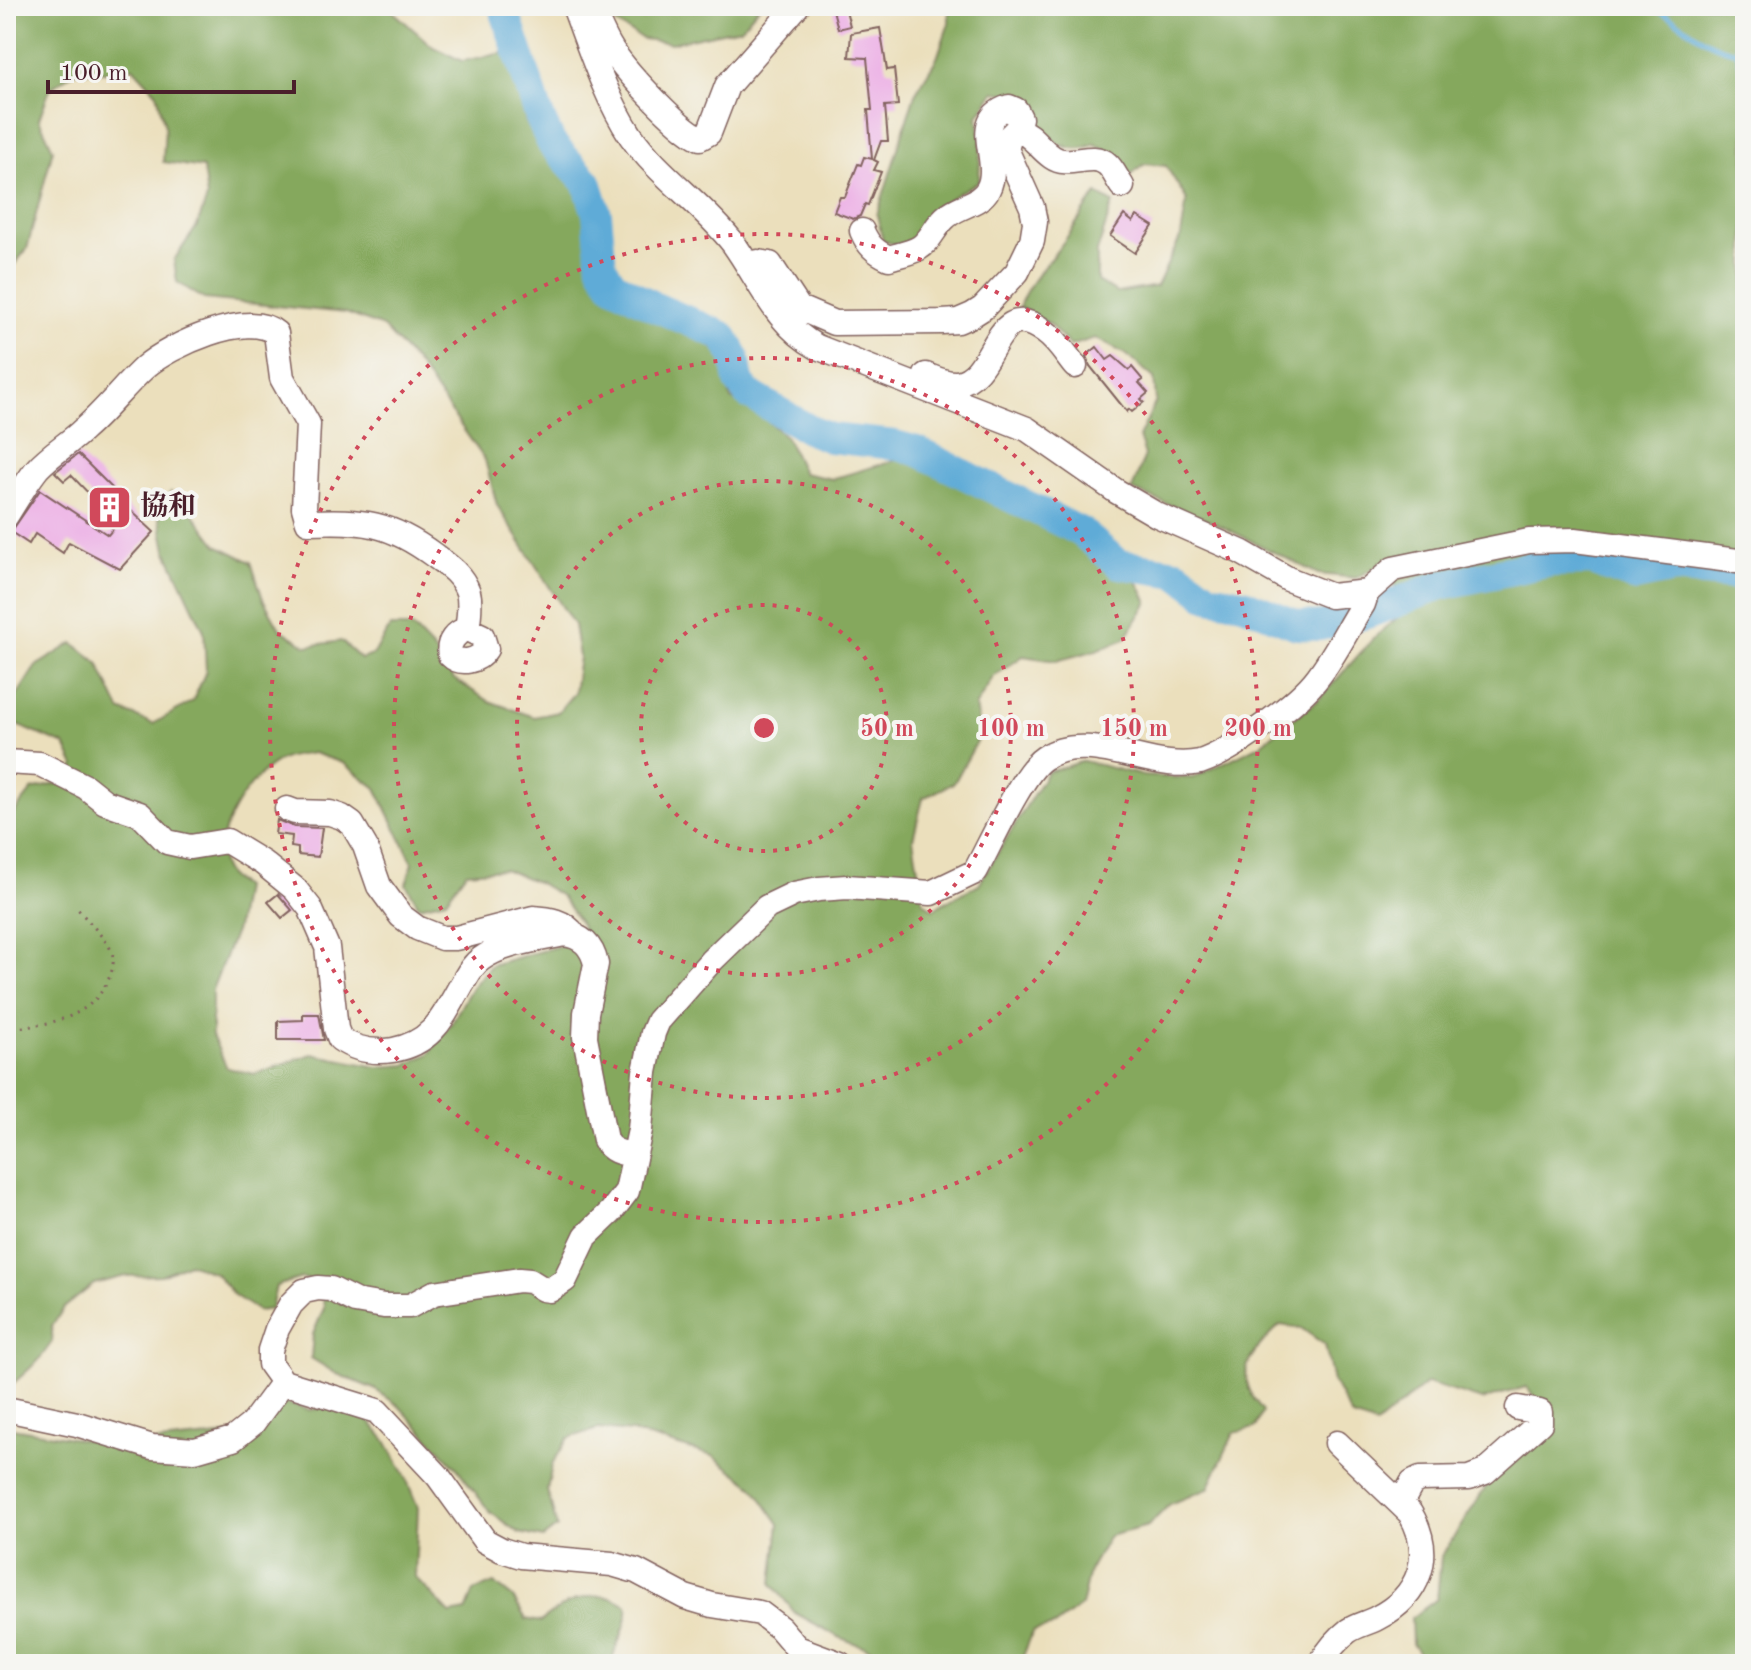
<svg xmlns="http://www.w3.org/2000/svg" width="1751" height="1670" font-family="'Old Standard TT','Noto Serif JP',serif">
	<style>
		.forest { fill: #85a85d; stroke: #686444; stroke-width: 2; fill-rule: evenodd }
		.lines { fill: none; stroke-linecap: round; stroke-linejoin: round }
		.stream { stroke: #5eabd7; stroke-width: 5 }
		.river { stroke: #5eabd7; stroke-width: 30 }
		.building { fill: #eba8e4 }
		.minor-casing { stroke: #82625e; stroke-width: 27 }
		.path { stroke: #82625e; stroke-width: 3; stroke-dasharray: 2 6; stroke-linecap: butt }
		.minor { stroke: #fff; stroke-width: 24 }
		.ring { fill: none; stroke: #d1495b; stroke-width: 4; stroke-dasharray: 4 8 }
		.labels { text-anchor: middle; dominant-baseline: central; stroke-width: 8; stroke-linejoin: round; paint-order: stroke }
		.poi-label { font-size: 28px; font-weight: bold; fill: #4a1f2b; stroke: #f6f6f2; text-anchor: start }
		.centre { fill: #d1495b; stroke: #f6f6f2; stroke-width: 4 }
		.ring-label { font-size: 24px; text-anchor: middle; font-weight: bold; fill: #d1495b; stroke: #f6f6f2; stroke-width: 8; stroke-linejoin: round; paint-order: stroke }
	</style>
	<rect width="100%" height="100%" fill="#f6f6f2"/>
	<filter id="ink" filterUnits="userSpaceOnUse"><feTurbulence type="fractalNoise" baseFrequency=".0125" numOctaves="2"/><feDisplacementMap in="SourceGraphic" scale="16" xChannelSelector="R" yChannelSelector="G"/><feConvolveMatrix kernelMatrix="1 2 1 2 8 2 1 2 1" color-interpolation-filters="sRGB"/></filter>
	<filter id="wash" filterUnits="userSpaceOnUse"><feTurbulence type="fractalNoise" baseFrequency=".006" numOctaves="4" result="noise"/><feDisplacementMap in="SourceGraphic" scale="32" xChannelSelector="R" yChannelSelector="G"/><feGaussianBlur stdDeviation="1.8" result="paint"/><feColorMatrix in="noise" values="0 0 0 0 0 0 0 0 0 0 0 0 0 0 0 0 0 1.4 0 .05"/><feComposite in="paint" operator="in"/></filter>
	<g filter="url(#wash)">
		<rect width="100%" height="100%" fill="#ebdfbc"/>
		<path class="forest" d="M 6,6 L 387,6 L 433,47 L 462,61 L 509,52 L 526,122 L 544,154 L 579,192 L 587,224 L 593,269 L 611,289 L 661,324 L 701,337 L 721,355 L 731,399 L 757,412 L 786,437 L 803,473 L 832,479 L 912,455 L 970,491 L 1086,549 L 1115,572 L 1137,581 L 1148,602 L 1125,639 L 1097,650 L 1056,661 L 1023,656 L 993,677 L 975,707 L 981,734 L 954,783 L 923,798 L 913,839 L 923,901 L 933,909 L 979,884 L 1047,772 L 1084,761 L 1144,776 L 1193,778 L 1260,745 L 1319,699 L 1373,639 L 1407,609 L 1383,563 L 1356,578 L 1318,574 L 1213,522 L 1132,490 L 1145,455 L 1139,437 L 1156,401 L 1154,378 L 1127,355 L 1095,338 L 1070,346 L 1048,323 L 1019,307 C 1029,279 1051,261 1067,237 C 1078,222 1085,208 1097,194 L 1113,203 L 1097,252 L 1097,281 L 1117,293 L 1157,286 L 1181,236 L 1187,200 L 1166,166 L 1145,164 L 1129,176 L 1112,152 L 1095,144 C 1058,161 1035,125 1020,95 L 994,92 L 978,116 L 981,138 L 979,182 C 944,198 928,216 906,247 L 883,241 L 877,215 L 915,94 L 937,58 L 949,23 L 949,6 L 1745,6 L 1745,1664 L 1427,1664 L 1412,1644 L 1411,1618 L 1437,1599 L 1441,1557 L 1502,1462 L 1533,1441 L 1553,1436 L 1550,1414 L 1526,1387 L 1482,1400 L 1427,1383 L 1376,1425 L 1352,1417 L 1333,1382 L 1325,1345 L 1301,1328 L 1280,1325 C 1249,1355 1231,1373 1263,1411 L 1255,1428 L 1234,1433 L 1208,1489 L 1170,1504 L 1148,1526 L 1109,1536 L 1089,1571 L 1081,1606 L 1054,1626 L 1033,1631 L 1020,1664 L 910,1664 L 841,1638 L 795,1613 L 772,1584 L 779,1524 L 753,1486 L 713,1456 L 631,1432 L 598,1429 L 568,1438 L 552,1465 L 547,1490 L 557,1527 L 543,1538 L 519,1533 L 490,1512 L 456,1467 L 398,1405 L 374,1389 L 337,1374 L 311,1358 L 313,1334 L 324,1308 L 321,1282 L 302,1278 L 276,1286 L 271,1309 L 258,1311 L 234,1295 L 215,1273 L 189,1263 L 161,1275 L 126,1276 L 94,1284 L 65,1307 L 52,1325 L 52,1342 L 38,1361 L 6,1390 L 6,823 L 32,790 L 59,783 L 75,766 L 65,745 L 12,723 L 11,705 L 36,666 L 73,643 L 98,663 L 120,710 L 153,724 L 193,701 L 206,671 L 204,631 L 166,550 L 158,509 L 171,492 L 192,512 L 217,545 L 251,562 L 263,599 L 280,629 L 307,646 L 341,641 L 361,659 L 373,655 L 390,627 L 412,627 L 433,649 L 454,679 L 489,701 L 534,717 L 558,712 L 574,693 L 579,657 L 574,625 L 497,505 L 485,460 L 418,365 L 383,327 L 346,313 L 204,299 L 177,282 L 174,260 L 197,226 L 207,198 L 203,168 L 163,162 L 165,127 L 157,93 L 133,67 L 106,72 L 74,72 L 50,89 L 39,119 L 53,149 L 27,249 L 6,275 ZM 313,753 L 343,763 L 376,788 L 413,863 L 406,884 L 419,906 L 446,900 L 466,872 L 504,869 L 539,883 L 561,896 L 582,926 L 577,951 L 562,945 L 491,965 L 472,987 L 451,1024 L 429,1054 L 406,1065 L 378,1067 L 312,1054 L 255,1074 L 227,1068 L 212,1036 L 212,990 L 236,929 L 243,887 C 237,883 228,877 225,871 C 207,838 251,772 283,759 C 292,755 304,755 313,753 Z
			M 607,6 L 760,6 L 741,28 L 671,43 L 643,39 L 617,24 Z
			M 284,1403 L 310,1410 L 338,1405 L 363,1414 L 385,1439 L 404,1473 L 418,1508 L 415,1577 L 450,1614 L 466,1611 L 474,1591 L 494,1583 L 513,1598 L 526,1619 L 541,1622 C 566,1600 596,1586 627,1605 C 629,1627 616,1643 611,1664 L 11,1664 L 6,1658 L 6,1427 L 119,1446 L 250,1433 L 274,1415 Z"/>
		<g class="lines">
			<path class="stream" d="M 1646,6 C 1682,18 1699,46 1739,52
				M 1738,6 L 1737,51 L 1745,82"/>
			<path class="river" d="M 503,6 L 540,118 L 552,144 L 587,182 L 597,214 L 602,267 L 613,284 L 653,306 L 723,336 L 735,357 L 739,381 L 747,393 L 810,430 L 830,438 L 895,445 L 917,451 L 1081,532 L 1119,564 L 1177,573 L 1209,597 L 1243,603 L 1297,625 L 1320,626 L 1367,614 L 1441,585 L 1551,562 L 1591,561 L 1635,577 L 1674,569 L 1745,576"/>
		</g>
		<g id="blocks">
			<path class="building" d="M 832,6 L 845,6 L 850,26 L 838,29 Z
				M 880,28 L 887,70 L 894,69 L 898,105 L 885,106 L 888,141 L 881,141 L 874,160 L 878,162 L 874,170 L 881,172 L 868,205 L 865,204 L 860,216 L 853,219 L 834,212 L 840,197 L 845,197 L 858,164 L 861,165 L 864,157 L 872,159 L 868,110 L 872,110 L 867,58 L 849,57 L 851,33 Z
				M 1124,215 L 1133,222 L 1137,216 L 1153,226 L 1135,253 L 1110,236 Z
				M 1097,347 L 1107,360 L 1113,356 L 1129,370 L 1132,367 L 1143,380 L 1139,383 L 1148,393 L 1141,399 L 1144,402 L 1132,412 L 1129,409 L 1127,412 L 1090,366 L 1086,356 Z
				M 78,454 L 114,490 L 112,493 L 154,532 L 120,569 L 69,542 L 63,553 L 35,534 L 29,544 L 11,532 L 40,490 L 108,535 L 113,529 L 90,507 L 96,501 L 71,475 L 64,481 L 55,472 Z
				M 277,820 L 294,827 L 322,828 L 318,857 L 298,855 L 298,848 L 291,847 L 292,836 L 275,834 Z
				M 278,894 L 292,910 L 282,918 L 268,902 Z
				M 303,1014 L 319,1014 L 324,1040 L 278,1040 L 278,1021 L 303,1020 Z"/>
		</g>
	</g>
	<g filter="url(#ink)">
		<use href="#blocks" fill-opacity="0" stroke="#82625e" stroke-width="2"/>
		<g class="lines">
			<defs>
				<path id="minor" d="M 574,6 C 590,49 606,98 631,136 C 659,176 703,204 733,243 C 760,280 775,324 817,347 L 1027,429 L 1116,491 L 1157,515 L 1241,552 L 1288,579 L 1331,596 L 1367,592
					M 590,6 C 597,19 602,33 609,45 C 622,68 677,127 700,138 L 709,133 L 727,86 L 797,6
					M 862,231 C 868,245 875,252 889,258 C 898,255 910,253 919,248 C 930,242 936,224 947,216 C 960,205 980,204 988,189 C 1003,160 968,120 1009,107 L 1016,110 L 1020,118 L 1017,129
					M 750,269 L 758,262 L 770,264 L 799,308 L 834,323 L 942,322 L 958,321 L 972,315 L 983,308 L 1017,272 L 1032,241 L 1035,222 L 1032,207 L 1006,149 L 1010,136 L 1017,129 C 1033,135 1038,147 1052,157 C 1069,169 1091,151 1107,164 C 1113,169 1117,179 1122,186
					M 926,375 C 936,379 947,384 957,383 C 998,377 993,293 1045,332 C 1057,340 1066,355 1075,366
					M 6,516 C 16,500 26,483 37,469 C 50,454 70,443 84,429 C 106,410 124,386 145,367 C 169,346 248,309 276,333 L 282,378 L 308,424 L 304,508 L 308,522 C 364,520 389,522 435,556 C 449,566 462,575 468,592 C 471,603 469,617 467,629
					M 467,629 L 482,636 L 486,649 C 478,662 460,665 450,655 C 447,642 456,632 467,629 Z
					M 6,762 L 40,764 L 86,787 L 105,802 L 140,814 L 167,842 L 190,847 L 227,841 L 263,863 L 295,889 L 310,908 L 327,947 L 336,1029 L 340,1039 C 356,1050 374,1053 393,1050 C 433,1043 443,1017 462,984 C 467,976 472,965 481,959 C 502,943 538,940 564,934 C 582,936 592,946 596,964 L 586,1013 L 585,1037 L 605,1140 C 611,1152 622,1153 634,1155
					M 287,809 L 295,812 L 330,813 L 342,817 L 352,824 L 365,846 L 379,886 L 401,916 L 417,928 L 442,938 L 456,938 L 533,918 C 549,919 565,921 574,935
					M 6,1409 L 77,1424 L 152,1447 L 195,1450 L 233,1439 L 252,1424 L 283,1382
					M 1401,1503 L 1412,1483 L 1420,1479 L 1469,1478 L 1485,1472 L 1540,1423 L 1540,1412 L 1518,1408
					M 840,1664 L 797,1648 L 780,1628 L 760,1613 L 712,1605 L 685,1597 L 636,1571 L 612,1564 L 521,1556 L 502,1550 L 485,1541 L 438,1476 L 377,1411 L 283,1382 L 270,1364 L 270,1350 L 277,1329 L 291,1304 L 304,1291 L 318,1288 L 331,1289 L 355,1301 L 384,1306 L 410,1306 L 434,1293 L 519,1280 L 530,1281 L 543,1289 L 550,1290 L 565,1280 L 586,1236 L 611,1212 L 627,1191 L 640,1130 L 645,1072 L 653,1033 L 658,1021 L 711,961 L 767,907 L 794,894 L 819,889 L 847,887 L 931,893 L 975,872 C 989,847 1022,772 1044,758 C 1080,734 1131,759 1169,763 C 1178,764 1191,764 1200,762 C 1231,752 1299,703 1318,677 C 1335,655 1348,628 1363,604 L 1367,592 L 1393,569 L 1529,541 L 1575,540 L 1745,562
					M 1320,1664 C 1328,1651 1336,1640 1348,1631 C 1357,1625 1368,1623 1377,1618 C 1420,1596 1435,1555 1410,1513 L 1337,1443"/>
			</defs>
			<use href="#minor" class="minor-casing"/>
			<path class="path" d="M 6,1029 C 45,1025 89,1020 107,982 C 112,973 115,963 112,952 C 107,940 86,919 77,908"/>
			<use href="#minor" class="minor"/>
		</g>
	</g>
	<g class="ring">
		<circle cx="764" cy="728" r="123"/>
		<circle cx="764" cy="728" r="247"/>
		<circle cx="764" cy="728" r="370"/>
		<circle cx="764" cy="728" r="494"/>
	</g>
	<defs>
		<symbol id="building-square" viewBox="-11 -11 22 22"><rect x="-9" y="-9" width="18" height="18" rx="4" fill="#d1495b" stroke="#f6f6f2"/><path d="M-4-6H4V6H1V3H-1V6H-4ZM-2.5-4.3h1.7v1.8h-1.7ZM.8-4.3h1.7v1.8H.8ZM-2.5-1h1.7V.8h-1.7ZM.8-1h1.7V.8H.8Z" fill="#fff"/></symbol>
	</defs>
	<g fill-rule="evenodd">
		<use href="#building-square" x="84" y="482" width="51" height="51"/>
	</g>
	<g class="labels">
		<g class="poi-label">
			<text x="140" y="508">協和</text>
		</g>
	</g>
	<circle cx="764" cy="728" r="12" class="centre"/>
	<g class="ring-label">
		<text x="887" y="736">50 m</text>
		<text x="1011" y="736">100 m</text>
		<text x="1134" y="736">150 m</text>
		<text x="1258" y="736">200 m</text>
	</g>
	<rect width="1751" height="1670" fill="none" stroke="#f6f6f2" stroke-width="32"/>
	<path d="M48 80v12h246v-12" fill="none" stroke="#4a1f2b" stroke-width="4"/>
	<text x="60" y="80" font-size="24" fill="#4a1f2b" stroke="#f6f6f2" stroke-width="6" paint-order="stroke">100 m</text>
</svg>
